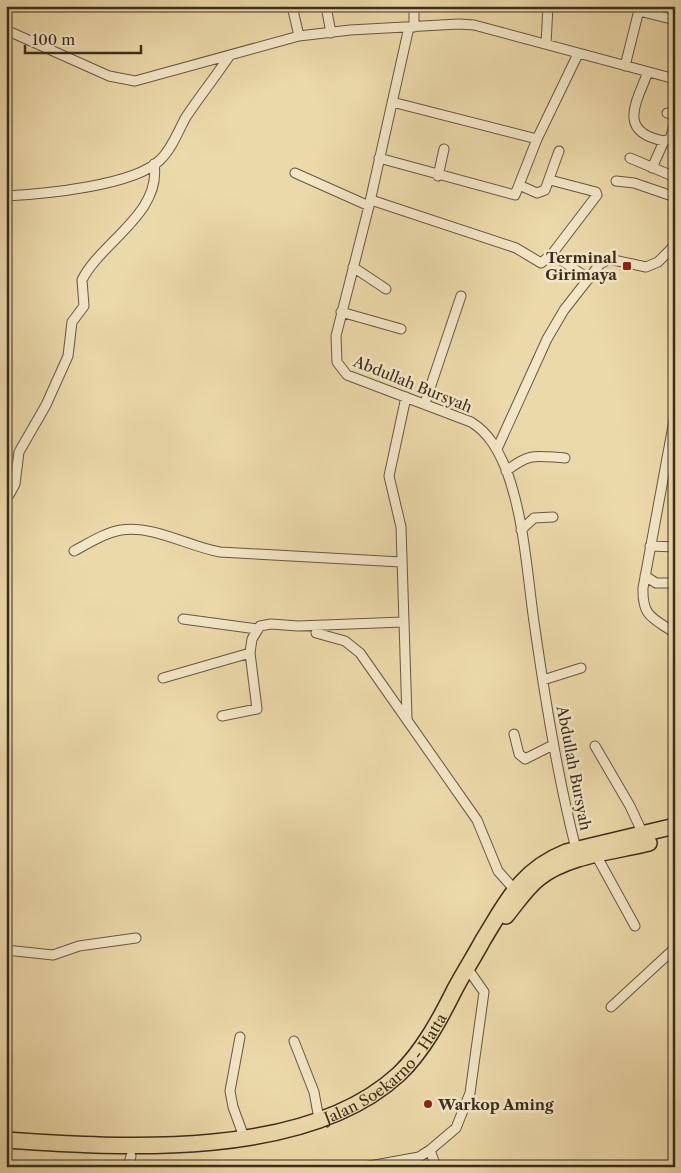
<svg xmlns="http://www.w3.org/2000/svg" width="681" height="1173" font-family="'Libre Caslon Text',serif">
	<style>
		.lines { fill: none; stroke-linecap: round; stroke-linejoin: round }
		.street-casing { stroke: #675842; stroke-width: 11 }
		.highway-casing { stroke: #3b2d1f; stroke-width: 18 }
		.street { stroke: #f3e6c7; stroke-width: 9 }
		.highway { stroke: #ecd9a9; stroke-width: 15 }
		.poi-dot { fill: #8f2418; stroke: #f3e6c7; stroke-width: 2 }
		.labels { text-anchor: middle; dominant-baseline: central; stroke-width: 5; stroke-linejoin: round; paint-order: stroke }
		.poi-label { font-size: 15px; font-weight: bold; fill: #3b2d1f; stroke: #f3e6c7; text-anchor: end }
		.street-label { font-size: 15px; fill: #3b2d1f; stroke: #f3e6c7 }
	</style>
	<rect width="100%" height="100%" fill="#ecd9a9"/>
	<filter id="stains"><feTurbulence type="fractalNoise" baseFrequency=".004" numOctaves="4"/><feColorMatrix values="0 0 0 0 .2 0 0 0 0 .09 0 0 0 0 .02 0 0 0 .5 -.17"/></filter>
	<radialGradient id="worn" r=".72"><stop offset=".6" stop-color="#630" stop-opacity="0"/><stop offset="1" stop-color="#630" stop-opacity=".3"/></radialGradient>
	<g class="lines">
		<defs>
			<path id="street" d="M 292,6 L 299,36
				M 326,6 L 331,33
				M 414,6 L 414,27
				M 639,11 L 675,20
				M 409,27 L 369,206 L 336,336 L 337,362 L 347,375 L 471,422 C 489,433 498,450 506,469 C 524,517 527,572 534,622 C 545,698 557,774 576,849
				M 6,30 L 109,76 L 135,81 L 299,36 L 350,30 L 459,24 L 474,25 L 675,79
				M 546,44 L 548,6
				M 625,66 L 640,6
				M 648,72 C 636,103 617,132 664,141 L 670,139 L 675,122
				M 392,102 L 537,139
				M 667,113 L 675,115
				M 379,158 L 515,195 L 537,139 L 578,54
				M 630,158 L 675,177
				M 652,168 L 664,141
				M 295,173 L 369,206
				M 438,176 L 444,149
				M 550,180 L 596,192 L 597,195 L 552,254
				M 616,181 L 634,183 L 675,197
				M 519,185 L 537,193 L 545,190 L 559,151
				M 6,196 C 43,194 134,186 160,160 C 172,149 178,131 186,117 C 200,96 216,76 230,55
				M 371,200 L 516,248 L 541,263 L 552,254 L 589,279
				M 353,267 L 386,289
				M 341,312 L 401,329
				M 406,397 L 389,476 L 401,527 L 407,718
				M 425,403 L 461,296
				M 675,415 L 643,588 C 642,617 653,618 675,633
				M 497,449 L 547,339 L 564,310 L 600,264 L 609,259 L 646,267 L 658,262 L 675,245
				M 506,471 C 531,452 535,456 565,458
				M 9,495 L 15,484 L 19,452 L 46,405 L 68,356 L 72,322 L 84,306 L 82,280 C 101,242 162,213 154,164
				M 521,530 L 534,518 L 553,517
				M 650,546 L 675,547
				M 74,551 C 89,543 104,533 121,530 C 154,525 187,546 220,552 L 401,562
				M 645,576 L 656,583 L 675,583
				M 183,619 L 257,629
				M 316,633 L 345,641 L 360,653 L 477,820 L 498,871 L 514,889
				M 163,678 L 250,653 L 252,639 L 260,626 L 271,624 L 298,626 L 403,622
				M 543,680 L 581,668
				M 222,716 L 257,709 L 250,653
				M 514,734 L 519,754 L 525,759 L 553,745
				M 595,746 L 630,806 L 643,834
				M 596,855 L 635,926
				M 6,950 L 53,955 L 79,946 L 136,938
				M 611,1007 L 675,948
				M 240,1037 L 230,1091 L 233,1107 L 244,1137
				M 294,1041 L 314,1092 L 319,1119
				M 430,1150 L 435,1164
				M 128,1167 L 131,1156
				M 364,1167 L 419,1157 L 430,1150 L 456,1128 L 470,1093 L 484,992 L 470,972"/>
			<g id="highway">
				<path d="M 506,916 C 516,904 526,888 539,878 C 569,855 613,852 649,843"/>
				<path id="s1" d="M 6,1140 C 123,1148 306,1160 399,1074 C 423,1051 440,1019 455,989 C 464,972 474,957 483,940 C 507,901 521,870 566,852 L 675,826"/>
			</g>
		</defs>
		<use href="#street" class="street-casing"/>
		<use href="#highway" class="highway-casing"/>
		<use href="#street" class="street"/>
		<use href="#highway" class="highway"/>
	</g>
	<g class="poi-dot">
		<rect x="622" y="261" width="10" height="10" rx="2.5"/>
		<circle cx="428" cy="1104" r="5"/>
	</g>
	<g class="labels">
		<g class="poi-label">
			<text x="617" y="257">Terminal<tspan x="617" dy="17">Girimaya</tspan></text>
			<text x="438" y="1104" text-anchor="start">Warkop Aming</text>
		</g>
		<g class="street-label">
			<text transform="translate(413 384) rotate(22)">Abdullah Bursyah</text>
			<text transform="translate(574 768) rotate(79)">Abdullah Bursyah</text>
			<text stroke="none"><textPath href="#s1" startOffset="402">Jalan Soekarno - Hatta</textPath></text>
		</g>
	</g>
	<rect width="681" height="1173" fill="none" stroke="#ecd9a9" stroke-width="25"/>
	<rect x="8" y="8" width="666" height="1158" fill="none" stroke="#3b2d1f" stroke-width="2.5"/>
	<rect x="12" y="12" width="656" height="1148" fill="none" stroke="#3b2d1f"/>
	<path d="M25 45v8h116v-8" fill="none" stroke="#3b2d1f" stroke-width="2.5"/>
	<text x="32" y="45" font-size="15" fill="#3b2d1f" stroke="#f3e6c7" stroke-width="4" paint-order="stroke">100 m</text>
	<rect width="100%" height="100%" filter="url(#stains)"/>
	<rect width="100%" height="100%" fill="url(#worn)"/>
</svg>
